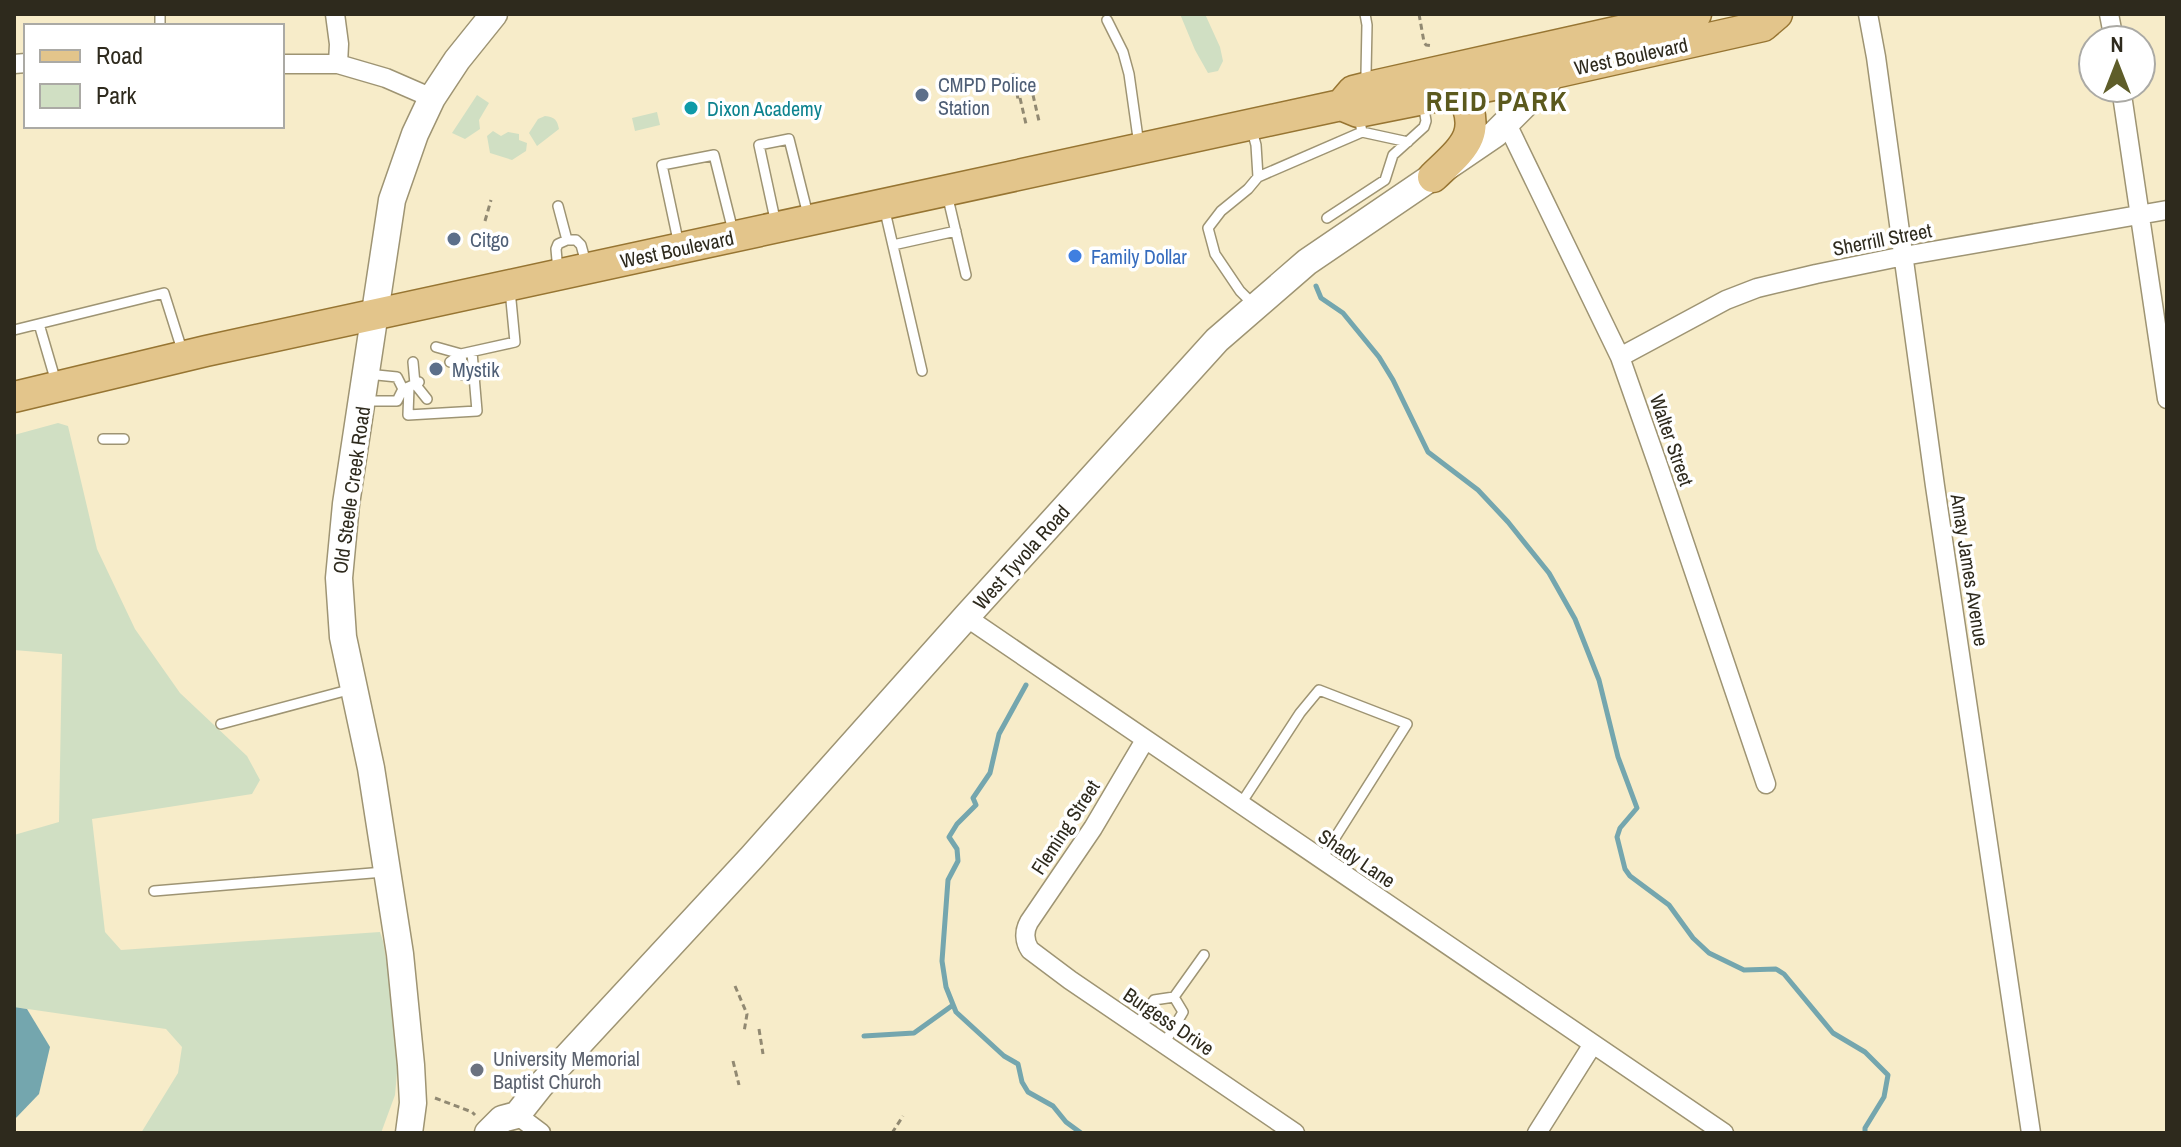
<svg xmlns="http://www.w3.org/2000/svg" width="2181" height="1147" font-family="'Archivo Narrow',sans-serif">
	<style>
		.green { fill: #d0dfc3 }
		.water { fill: #74a6ae }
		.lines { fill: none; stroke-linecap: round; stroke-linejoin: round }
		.stream { stroke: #74a6ae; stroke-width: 5 }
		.lane-casing { stroke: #9e9473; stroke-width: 12 }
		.street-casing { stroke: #9e9473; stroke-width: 21 }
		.secondary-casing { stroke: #9e9473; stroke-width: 29 }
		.primary-casing { stroke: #977532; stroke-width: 33 }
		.path { stroke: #918972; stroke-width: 3; stroke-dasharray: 6 4; stroke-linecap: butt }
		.lane { stroke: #fff; stroke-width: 9 }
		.street { stroke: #fff; stroke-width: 18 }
		.secondary { stroke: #fff; stroke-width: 26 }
		.primary { stroke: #e3c58b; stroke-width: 30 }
		.service-dot { fill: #5c6f8a; stroke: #fff; stroke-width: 3 }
		.culture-dot { fill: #0f9aa8; stroke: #fff; stroke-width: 3 }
		.shop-dot { fill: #3f7fe0; stroke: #fff; stroke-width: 3 }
		.worship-dot { fill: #6b7280; stroke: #fff; stroke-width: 3 }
		.labels { text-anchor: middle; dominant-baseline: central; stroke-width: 7; stroke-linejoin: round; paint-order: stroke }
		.street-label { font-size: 20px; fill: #2e2a1d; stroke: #fff }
		.service-label { font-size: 20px; fill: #4e5e75; stroke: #fff; text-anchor: start }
		.culture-label { font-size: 20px; fill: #0d838f; stroke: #fff; text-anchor: start }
		.shop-label { font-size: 20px; fill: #366cbe; stroke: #fff; text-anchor: start }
		.worship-label { font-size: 20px; fill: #5b616d; stroke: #fff; text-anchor: start }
		.district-label { font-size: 28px; font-weight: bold; letter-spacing: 2px; fill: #5b591d; stroke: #fff }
	</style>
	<rect width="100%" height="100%" fill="#f7ecc9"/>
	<path class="green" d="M 1180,14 L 1205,14 L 1220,47 L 1223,61 L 1218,71 L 1208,73 L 1195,50 Z
		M 477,95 L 489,103 L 479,120 L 480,129 L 465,139 L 452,133 Z
		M 657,112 L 660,125 L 635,131 L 632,118 Z
		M 545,116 C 555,117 557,120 559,129 L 537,146 L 529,133 L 538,119 Z
		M 493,131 L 501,136 L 508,132 L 519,134 L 519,140 L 527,143 L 526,151 L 512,160 L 490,153 L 487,136 Z
		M 58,423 L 68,426 L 97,549 L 135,629 L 180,693 L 247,756 L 260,780 L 252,794 L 92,819 L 105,932 L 121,950 L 380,932 L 383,941 L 400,1040 L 395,1095 L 381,1133 L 141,1133 L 178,1073 L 182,1047 L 166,1029 L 14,1007 L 14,835 L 59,822 L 62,654 L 14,650 L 14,435 Z"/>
	<path class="water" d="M 14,1007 L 27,1009 L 50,1047 L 39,1094 L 14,1120 Z"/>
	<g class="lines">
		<path class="stream" d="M 1316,286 L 1321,298 L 1343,313 L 1379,357 L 1393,380 L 1428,452 L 1478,490 L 1508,522 L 1549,573 L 1575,619 L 1599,680 L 1618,757 L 1637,808 L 1620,828 L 1617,837 L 1625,869 L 1630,876 L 1669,905 L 1693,938 L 1709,953 L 1744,970 L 1776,969 L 1784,974 L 1833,1033 L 1865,1052 L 1888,1075 L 1884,1097 L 1865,1128 L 1865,1133
			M 1026,685 L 999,734 L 990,773 L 973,798 L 976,805 L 957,824 L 949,837 L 957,849 L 958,861 L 948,880 L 942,961 L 946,987 L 956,1012 L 1004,1056 L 1018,1064 L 1022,1082 L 1028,1092 L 1053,1106 L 1066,1122 L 1081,1133
			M 864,1036 L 914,1033 L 953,1005"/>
		<defs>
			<path id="lane" d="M 1365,14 L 1367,25 L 1366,74 L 1368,82
				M 1107,20 L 1123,52 L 1129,74 L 1139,145
				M 160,26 L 160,14
				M 1251,127 L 1256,145 L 1258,177 L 1362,132
				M 1361,127 L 1362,132 L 1408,142
				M 947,194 L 966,275
				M 558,206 L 567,240
				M 884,207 L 922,371
				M 1327,218 L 1385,180 L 1393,155 L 1424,127 L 1426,121 L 1423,103
				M 776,224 L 759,145 L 789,139 L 808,215
				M 679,245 L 662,165 L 714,155 L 733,231
				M 893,245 L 956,231
				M 558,271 L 556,249 L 558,244 L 567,240 L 576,240 L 581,245 L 586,263
				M 1253,304 L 1240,291 L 1215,254 L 1208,228 L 1221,211 L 1248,189 L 1258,177
				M 39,324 L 56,382
				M 14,330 L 164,293 L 183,353
				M 436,347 L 461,354 L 463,375
				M 450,362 L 461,354 L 515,342 L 510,290
				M 419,382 L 415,384 L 427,399
				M 409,387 L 408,415 L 477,411 L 472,352
				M 406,388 L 415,384 L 413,362
				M 366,401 L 397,401 L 403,389 L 397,377 L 367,374
				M 103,439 L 124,439
				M 221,724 L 352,689
				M 1240,805 L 1300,713 L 1319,690 L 1407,724 L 1321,860
				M 154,891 L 384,872
				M 1174,997 L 1204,955
				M 1137,1025 L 1154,1000 L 1174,997 L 1183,1012 L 1164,1044"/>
			<path id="street" d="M 335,14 L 339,44 L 338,64
				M 1868,14 L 1876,57 L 1935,486 L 2031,1133
				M 2109,14 L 2114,40
				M 14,64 L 26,63
				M 282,64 L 338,64 L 386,78 L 432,98
				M 2121,88 L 2167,399
				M 1507,124 L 1620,357 L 1659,468 L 1766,784
				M 1620,357 L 1726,300 L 1757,288 L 1816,274 L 1904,256 L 2167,210
				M 966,617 L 1724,1133
				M 1145,740 L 1093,828 L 1029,922 C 1024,931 1024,941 1030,950 L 1070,980 L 1295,1133
				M 517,1115 L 541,1133
				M 1537,1133 L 1593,1044"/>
			<path id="secondary" d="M 409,1133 L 413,1103 L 411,1065 L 400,954 L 371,768 L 343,637 L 339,578 L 346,504 L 392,200 L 415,134 L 432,98 L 457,60 L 494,14
				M 488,1133 L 502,1119 L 517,1115 L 540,1086 L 752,857 L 966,617 L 1217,340 L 1307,262 L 1495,134 L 1547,82 L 1554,73 L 1554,64"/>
			<path id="primary" d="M 1341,105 L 1353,91 L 1369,87 L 1696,14
				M 1433,177 C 1463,148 1484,134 1461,92
				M 14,397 L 206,351 L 1341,105 L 1358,112 L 1554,73 L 1763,26 L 1777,14"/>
		</defs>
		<use href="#lane" class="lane-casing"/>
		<use href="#street" class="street-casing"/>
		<use href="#secondary" class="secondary-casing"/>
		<use href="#primary" class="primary-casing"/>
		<path class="path" d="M 1419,14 L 1424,42 L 1426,45 L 1433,46
			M 1013,73 L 1018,99
			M 1033,95 L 1039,121
			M 1020,98 L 1026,124
			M 485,221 L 491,200
			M 735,986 L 747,1014 L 744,1032
			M 759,1029 L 763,1054
			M 733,1061 L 739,1085
			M 435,1098 L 472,1112 L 475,1115
			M 892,1133 L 903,1116"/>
		<use href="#lane" class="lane"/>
		<use href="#street" class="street"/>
		<use href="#secondary" class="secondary"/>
		<use href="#primary" class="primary"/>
	</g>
	<g class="service-dot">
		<circle cx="922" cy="95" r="8"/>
		<circle cx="454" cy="239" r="8"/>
		<circle cx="436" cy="369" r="8"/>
	</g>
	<circle class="culture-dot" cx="691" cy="108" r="8"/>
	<circle class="shop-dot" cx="1075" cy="256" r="8"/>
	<circle class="worship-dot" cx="477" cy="1070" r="8"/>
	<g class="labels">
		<g class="street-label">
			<text transform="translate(1631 56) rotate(-12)">West Boulevard</text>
			<text transform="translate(1882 239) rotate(-11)">Sherrill Street</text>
			<text transform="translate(677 249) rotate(-12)">West Boulevard</text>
			<text transform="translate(1672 440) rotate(71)">Walter Street</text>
			<text transform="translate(351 490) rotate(-82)">Old Steele Creek Road</text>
			<text transform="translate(1021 557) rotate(-48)">West Tyvola Road</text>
			<text transform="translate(1970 570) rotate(81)">Amay James Avenue</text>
			<text transform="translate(1065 827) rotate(-57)">Fleming Street</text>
			<text transform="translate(1357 858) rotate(34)">Shady Lane</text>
			<text transform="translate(1169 1021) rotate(34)">Burgess Drive</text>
		</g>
		<g class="service-label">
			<text x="938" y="84">CMPD Police<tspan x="938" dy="23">Station</tspan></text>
			<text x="470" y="239">Citgo</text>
			<text x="452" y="369">Mystik</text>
		</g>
		<g class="culture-label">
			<text x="707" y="108">Dixon Academy</text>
		</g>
		<g class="shop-label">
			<text x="1091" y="256">Family Dollar</text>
		</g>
		<g class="worship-label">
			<text x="493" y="1058">University Memorial<tspan x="493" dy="23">Baptist Church</tspan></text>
		</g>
		<g class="district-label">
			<text x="1497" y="101">REID PARK</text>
		</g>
	</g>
	<rect width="2181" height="1147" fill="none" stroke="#2e2a1d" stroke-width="32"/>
	<rect x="24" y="24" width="260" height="104" fill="#ffffff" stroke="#abaaa5" stroke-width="2"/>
	<rect x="40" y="50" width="40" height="12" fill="#e3c58b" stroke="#abaaa5" stroke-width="2"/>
	<text x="96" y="64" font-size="24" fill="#2e2a1d">Road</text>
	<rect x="40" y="84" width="40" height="24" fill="#d0dfc3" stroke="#abaaa5" stroke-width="2"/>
	<text x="96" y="104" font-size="24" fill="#2e2a1d">Park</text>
	<g transform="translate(2117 64)"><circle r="38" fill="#ffffff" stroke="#abaaa5" stroke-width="2"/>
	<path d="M0-6L14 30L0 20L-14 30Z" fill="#5e5d29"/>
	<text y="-12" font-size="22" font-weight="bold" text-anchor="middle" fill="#2e2a1d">N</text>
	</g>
</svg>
